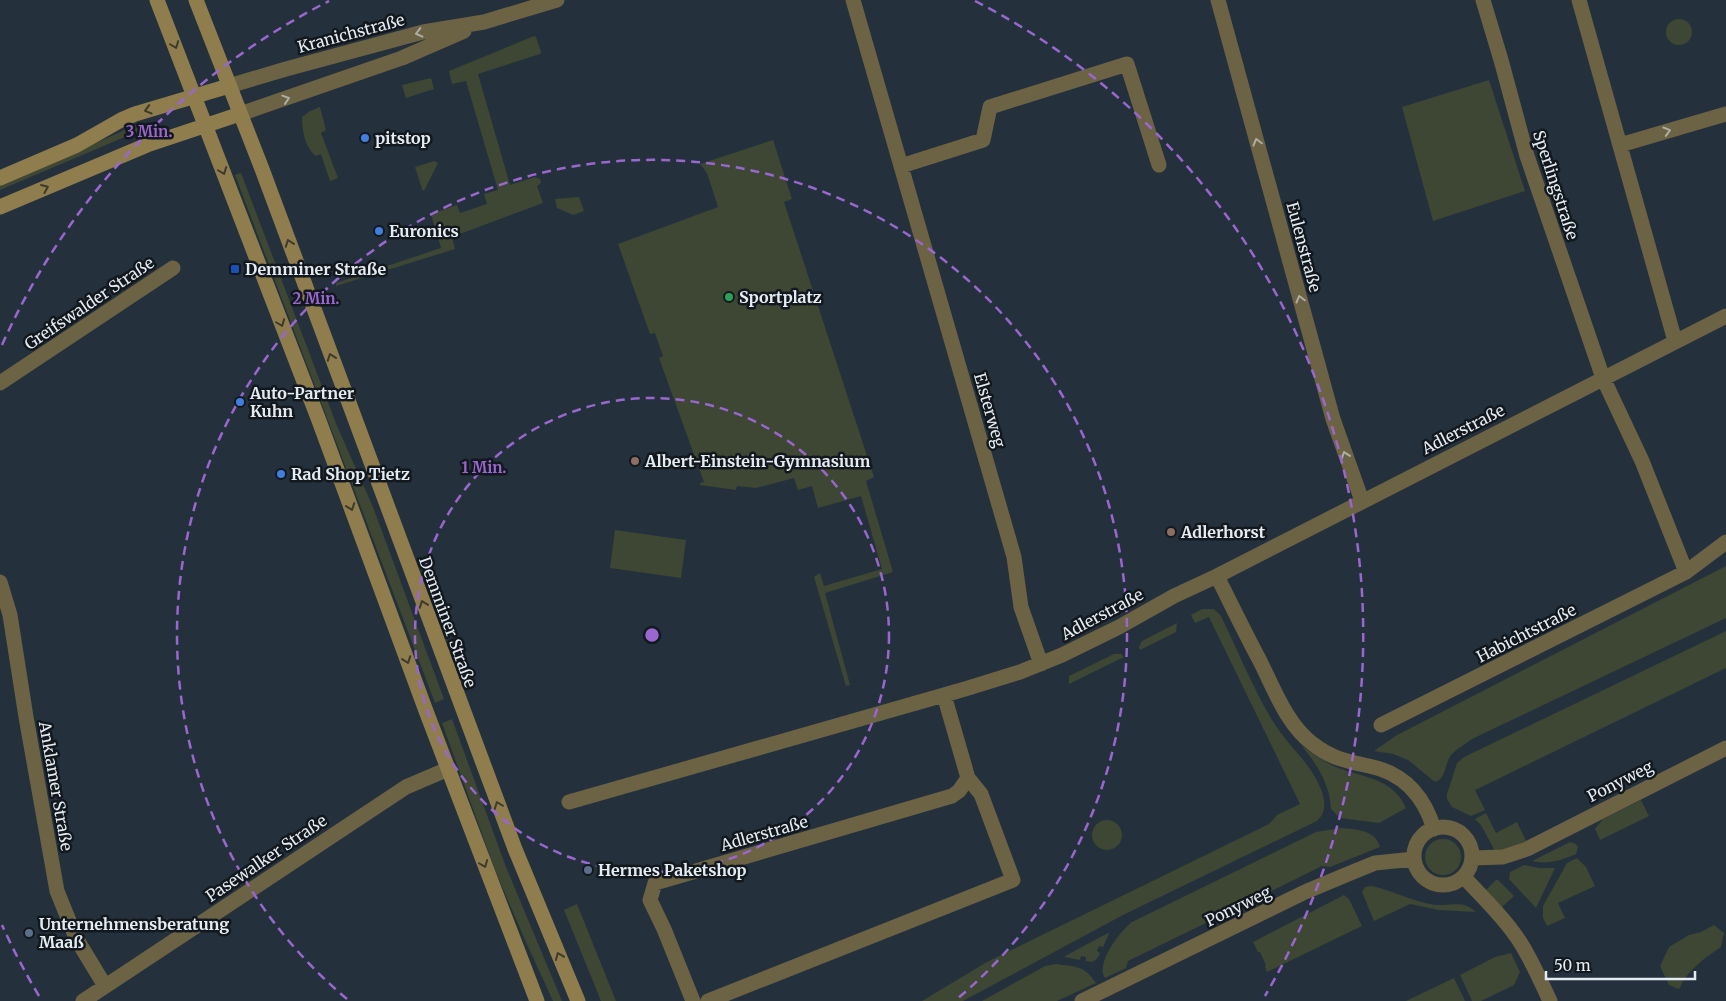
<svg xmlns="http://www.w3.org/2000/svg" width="1726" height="1001" font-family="Merriweather,serif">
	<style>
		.green { fill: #3e4634 }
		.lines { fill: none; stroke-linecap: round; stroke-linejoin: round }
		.street { stroke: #6c6244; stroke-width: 15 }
		.secondary { stroke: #8f7d4d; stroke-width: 15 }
		.oneway { stroke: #aeaea4 }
		.oneway2 { stroke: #3e3b2e }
		.ring { fill: none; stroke: #9a66cf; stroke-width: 2.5; stroke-dasharray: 9 6 }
		.shop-dot { fill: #3f7fe0; stroke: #12181d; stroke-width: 2 }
		.transit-dot { fill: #1a4fb4; stroke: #12181d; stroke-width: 2 }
		.leisure-dot { fill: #2e9e5b; stroke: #12181d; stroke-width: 2 }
		.education-dot { fill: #8d6e63; stroke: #12181d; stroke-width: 2 }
		.service-dot { fill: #5c6f8a; stroke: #12181d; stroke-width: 2 }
		.labels { text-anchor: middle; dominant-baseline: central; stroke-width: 5; stroke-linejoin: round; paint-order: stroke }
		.street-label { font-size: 16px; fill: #e4ecf3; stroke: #12181d }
		.poi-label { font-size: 16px; font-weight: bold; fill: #e4ecf3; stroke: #12181d; text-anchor: start }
		.centre { fill: #9a66cf; stroke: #12181d; stroke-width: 2.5 }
		.ring-label { font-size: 15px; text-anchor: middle; font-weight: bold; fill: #9a66cf; stroke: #12181d; stroke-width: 5; stroke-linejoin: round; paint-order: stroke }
	</style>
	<rect width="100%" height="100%" fill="#24313c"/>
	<path class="green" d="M1666 32a13 13 0 1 1 26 0a13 13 0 1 1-26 0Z
		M 534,36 L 536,37 L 541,52 L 540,54 L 478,74 L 510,185 L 535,177 L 540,179 L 541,183 L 537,186 L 543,203 L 452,237 L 455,249 L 336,286 L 336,283 L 441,248 L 431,214 L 457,205 L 460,213 L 487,204 L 484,194 L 498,190 L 466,81 L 452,84 L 449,71 Z
		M 431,78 L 434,89 L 406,98 L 402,85 Z
		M 1489,80 L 1525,191 L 1433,221 L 1402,107 Z
		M 320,107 L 326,130 L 321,133 L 338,178 L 330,181 L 321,154 L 316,156 C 305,148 302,130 302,117 L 310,111 Z
		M 143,122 L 146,128 L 0,190 L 0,185 Z
		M 773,140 L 792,199 L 784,202 L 874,477 L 866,481 L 893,572 L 825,593 L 850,685 L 846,686 L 814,577 L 820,573 L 824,586 L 882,569 L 861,496 L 818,508 L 812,486 L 798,490 L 794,478 L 756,488 L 737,486 L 736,490 L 700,485 L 700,483 L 704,482 L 659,358 L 663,356 L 655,333 L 650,334 L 618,244 L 718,207 L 707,173 L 700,164 Z
		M 434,161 L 438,163 L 424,191 L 422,189 L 415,167 Z
		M 241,173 L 337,426 L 373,507 L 444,699 L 435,703 L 235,175 Z
		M 579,197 L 584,211 L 573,215 L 557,208 L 555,199 Z
		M 615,530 L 686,540 L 681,578 L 610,568 Z
		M 1726,566 L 1726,618 L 1472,739 C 1466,744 1458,748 1453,753 C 1444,761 1447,779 1435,782 L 1408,760 L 1393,754 L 1374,751 L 1397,735 Z
		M 1202,609 L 1214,609 L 1221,616 C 1237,649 1253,688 1272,720 C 1287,745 1310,762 1321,789 C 1325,800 1327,812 1317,821 L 1123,915 L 963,1001 L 922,1001 L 987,962 L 1269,824 L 1277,815 L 1300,804 L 1209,617 L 1195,623 L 1191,615 Z
		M 1177,623 L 1176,632 L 1140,650 L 1139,647 L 1142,641 Z
		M 1726,631 L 1726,668 L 1475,790 L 1485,810 L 1471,816 L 1452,807 L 1447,799 L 1447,794 L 1457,763 L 1464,757 Z
		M 1114,654 L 1121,654 L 1124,657 L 1069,684 L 1069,676 Z
		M 452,719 L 506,867 L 562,1001 L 553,1001 L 525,940 L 495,870 L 442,723 Z
		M 1301,745 C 1314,754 1326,764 1341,769 C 1367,778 1393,779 1406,808 L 1379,823 L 1340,818 L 1331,809 C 1330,784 1316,763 1301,745 Z
		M 1641,800 L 1649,816 L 1600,840 L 1595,829 L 1603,819 Z
		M 1486,813 L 1496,833 L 1517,822 L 1526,841 L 1504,851 L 1495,851 L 1481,825 L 1475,819 Z
		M1092 835a15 15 0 1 1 30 0a15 15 0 1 1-30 0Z
		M 1341,828 C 1355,829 1376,830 1380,847 L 1330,867 L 1322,866 L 1237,908 L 1234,916 L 1226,920 L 1216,918 L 1128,961 L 1126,968 L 1105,978 C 1095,964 1120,931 1132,922 L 1316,832 Z
		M1425 857a18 18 0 1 1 36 0a18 18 0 1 1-36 0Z
		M 1570,842 L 1576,844 L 1578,847 L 1576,854 C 1561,860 1548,865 1532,861 Z
		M 1577,858 L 1586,867 L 1595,886 L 1558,903 L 1565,918 L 1547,926 L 1543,918 L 1543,906 L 1567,863 Z
		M 1524,865 L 1539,868 L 1555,868 L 1536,908 L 1509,879 L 1510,872 Z
		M 1496,880 L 1498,880 L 1514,896 L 1502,907 L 1486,890 Z
		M 1372,886 C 1395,891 1421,906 1443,905 C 1458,905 1463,901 1476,912 L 1439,910 L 1410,904 L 1374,921 L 1362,892 L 1365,887 Z
		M 1344,895 L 1349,899 L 1362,926 L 1267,972 L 1265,966 L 1266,965 L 1260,952 L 1258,952 L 1253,942 Z
		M 577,904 L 616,1001 L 601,1001 L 564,910 Z
		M 1714,925 L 1724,933 L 1721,947 C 1703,959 1688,970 1679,989 L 1669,985 L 1660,966 L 1669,947 L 1689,935 L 1701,932 Z
		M 1108,933 L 1109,934 L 1103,947 L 1099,946 L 1097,951 L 1100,953 C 1096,961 1094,963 1086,961 L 1086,957 L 1081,956 L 1080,960 L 1065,957 L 1065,956 Z
		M 1511,953 L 1520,972 L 1514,985 L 1481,1001 L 1472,1001 L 1460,975 L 1495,957 Z
		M 1056,964 C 1076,967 1084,965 1096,983 L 1057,1001 L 982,1001 L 1045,966 Z
		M 1454,978 L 1465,1001 L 1406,1001 Z"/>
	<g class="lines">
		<path class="street" d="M 853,0 L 1014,557 L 1021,607 L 1041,664
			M 1218,0 L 1333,419 L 1362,501
			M 1483,0 L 1501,60 L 1527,156 L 1603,378 L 1642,461 L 1686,572
			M 1579,0 L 1675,341
			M 229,86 L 286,69 L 423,32 L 484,22 L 557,0
			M 240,114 L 402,58 L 464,31
			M 1620,145 L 1726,114
			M 901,166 L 983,140 L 990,107 L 1127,64 L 1159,165
			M 0,383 L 173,268
			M 1217,576 C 1231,604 1245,633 1260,661 C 1274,689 1287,725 1313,744 C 1332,759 1347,761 1369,766 C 1404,773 1424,796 1434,829
			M 0,582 L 10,615 L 26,717 L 57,891 L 76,938 L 105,986
			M 1381,725 L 1686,572 L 1726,542
			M 569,802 L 965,689 L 1020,672 L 1062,655 L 1119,627 L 1174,596 L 1217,576 L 1726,316
			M1414 856a29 29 0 1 1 58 0a29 29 0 1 1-58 0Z
			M 1472,858 L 1503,857 L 1527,849 L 1726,748
			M 1464,877 C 1482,897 1503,916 1518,939 C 1531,958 1540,980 1550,1001
			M 83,1001 L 406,787 L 448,769
			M 693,1001 L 664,929 L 650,900 L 655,883 L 952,796 L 959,791 L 968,778 L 944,695
			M 708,1001 L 1013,880 L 981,794 L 968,778
			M 1082,1001 L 1305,892 L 1348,874 L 1375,863 L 1414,859"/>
		<path class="secondary" d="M 157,0 L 318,418 L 426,711 L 537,1001
			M 196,0 L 262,169 L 515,849 L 578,1001
			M 0,178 L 77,145 L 121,120 L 135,114 L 229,86
			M 0,207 L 147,145 L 240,114"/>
	</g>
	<defs><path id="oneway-chevron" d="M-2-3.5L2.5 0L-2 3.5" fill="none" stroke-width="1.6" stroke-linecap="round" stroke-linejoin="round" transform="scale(1.25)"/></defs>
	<g class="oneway">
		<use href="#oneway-chevron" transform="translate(419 33) rotate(166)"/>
		<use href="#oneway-chevron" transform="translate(286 99) rotate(-18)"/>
		<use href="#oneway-chevron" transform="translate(1667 131) rotate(-16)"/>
		<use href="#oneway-chevron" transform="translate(1257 142) rotate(-105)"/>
		<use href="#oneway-chevron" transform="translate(1300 299) rotate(-105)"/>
		<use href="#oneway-chevron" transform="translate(1345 455) rotate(-109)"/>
	</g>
	<g class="oneway2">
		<use href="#oneway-chevron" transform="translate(175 45) rotate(69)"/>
		<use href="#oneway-chevron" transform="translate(148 110) rotate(164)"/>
		<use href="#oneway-chevron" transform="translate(223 171) rotate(69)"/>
		<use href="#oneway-chevron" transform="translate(45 188) rotate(-23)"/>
		<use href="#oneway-chevron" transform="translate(289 243) rotate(-110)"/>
		<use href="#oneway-chevron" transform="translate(281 323) rotate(69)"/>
		<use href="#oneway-chevron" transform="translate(331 357) rotate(-110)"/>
		<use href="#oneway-chevron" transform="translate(351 507) rotate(70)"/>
		<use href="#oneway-chevron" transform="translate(423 604) rotate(-110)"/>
		<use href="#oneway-chevron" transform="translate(407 660) rotate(70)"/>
		<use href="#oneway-chevron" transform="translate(498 805) rotate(-111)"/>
		<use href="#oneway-chevron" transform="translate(484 864) rotate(69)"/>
		<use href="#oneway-chevron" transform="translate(559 956) rotate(-112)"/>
	</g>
	<g class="ring">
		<circle cx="652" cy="635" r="237"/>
		<path d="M347 999A475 475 0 1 1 957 999"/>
		<path d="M39 996A712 712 0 0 1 2 925M2 345A712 712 0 0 1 329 1M975 1A712 712 0 0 1 1265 996"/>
	</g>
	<g class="shop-dot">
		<circle cx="365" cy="138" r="5"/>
		<circle cx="379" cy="231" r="5"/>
		<circle cx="240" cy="402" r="5"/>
		<circle cx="281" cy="474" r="5"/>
	</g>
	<rect class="transit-dot" x="230" y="264" width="10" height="10" rx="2.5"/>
	<circle class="leisure-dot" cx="729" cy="297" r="5"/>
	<g class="education-dot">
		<circle cx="635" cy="461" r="5"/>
		<circle cx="1171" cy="532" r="5"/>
	</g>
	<g class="service-dot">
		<circle cx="588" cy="870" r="5"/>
		<circle cx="29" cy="933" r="5"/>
	</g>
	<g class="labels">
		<g class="street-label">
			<text transform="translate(351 33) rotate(-15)">Kranichstraße</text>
			<text transform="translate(1556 185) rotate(72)">Sperlingstraße</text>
			<text transform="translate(1304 247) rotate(75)">Eulenstraße</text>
			<text transform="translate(89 303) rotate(-34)">Greifswalder Straße</text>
			<text transform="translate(990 410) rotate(74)">Elsterweg</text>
			<text transform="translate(1463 429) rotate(-27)">Adlerstraße</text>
			<text transform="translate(1102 614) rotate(-28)">Adlerstraße</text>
			<text transform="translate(448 622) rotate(70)">Demminer Straße</text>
			<text transform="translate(1526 633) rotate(-27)">Habichtstraße</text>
			<text transform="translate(1620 781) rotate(-27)">Ponyweg</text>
			<text transform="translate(56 786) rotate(80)">Anklamer Straße</text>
			<text transform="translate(764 833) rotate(-16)">Adlerstraße</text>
			<text transform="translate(266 858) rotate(-34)">Pasewalker Straße</text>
			<text transform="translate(1238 906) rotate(-26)">Ponyweg</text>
		</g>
		<g class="poi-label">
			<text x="375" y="138">pitstop</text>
			<text x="389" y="231">Euronics</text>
			<text x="245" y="269">Demminer Straße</text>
			<text x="739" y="297">Sportplatz</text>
			<text x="250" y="393">Auto-Partner<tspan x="250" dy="18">Kuhn</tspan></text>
			<text x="645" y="461">Albert-Einstein-Gymnasium</text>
			<text x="291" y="474">Rad Shop Tietz</text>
			<text x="1181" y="532">Adlerhorst</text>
			<text x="598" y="870">Hermes Paketshop</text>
			<text x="39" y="924">Unternehmensberatung<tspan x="39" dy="18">Maaß</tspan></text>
		</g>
	</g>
	<circle cx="652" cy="635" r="8" class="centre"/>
	<g class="ring-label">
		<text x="149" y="137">3 Min.</text>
		<text x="316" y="304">2 Min.</text>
		<text x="484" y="473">1 Min.</text>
	</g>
	<path d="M1546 971v8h149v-8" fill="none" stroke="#e4ecf3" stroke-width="2.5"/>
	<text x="1554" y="971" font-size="15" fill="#e4ecf3" stroke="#12181d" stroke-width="4" paint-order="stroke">50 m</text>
</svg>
